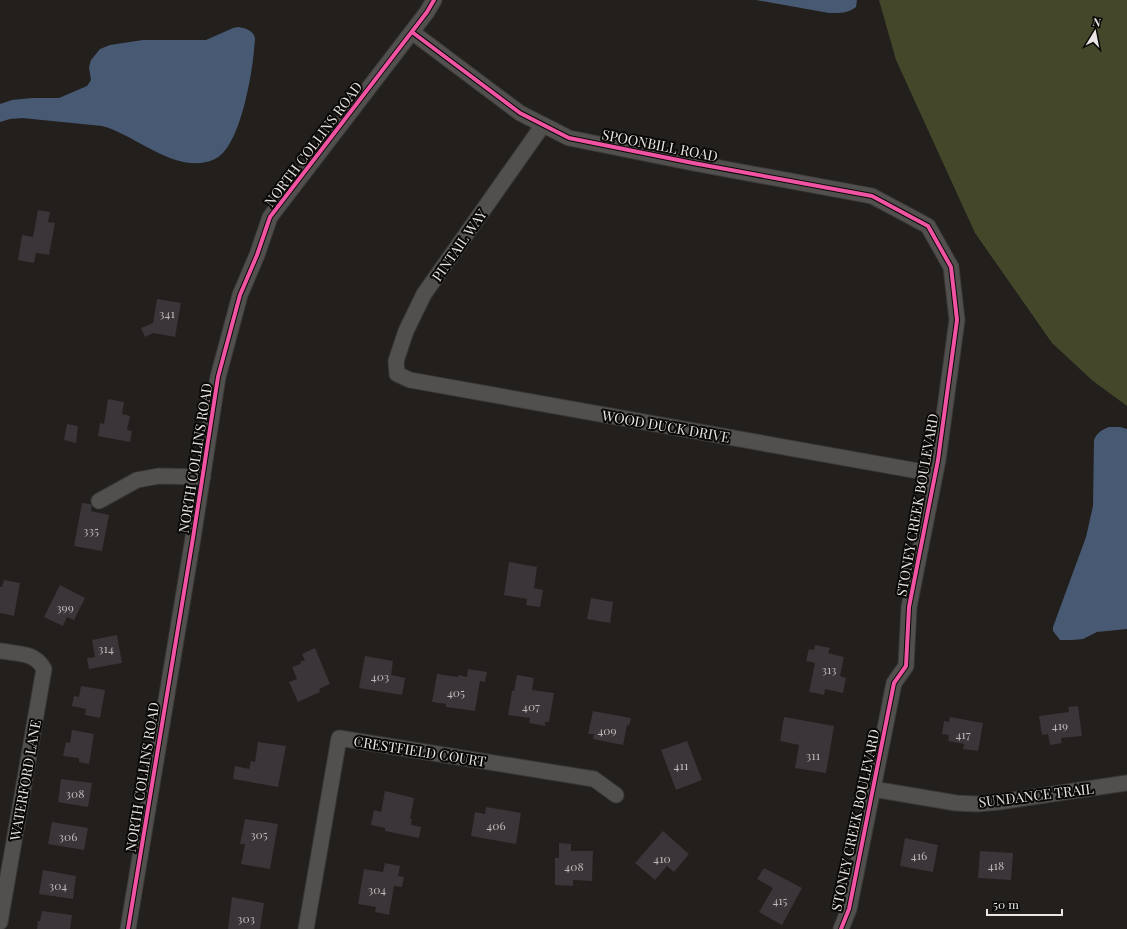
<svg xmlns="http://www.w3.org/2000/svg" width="1127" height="929" font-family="'Playfair Display',serif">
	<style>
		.forest { fill: #444729 }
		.water { fill: #475973 }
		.building { fill: #3a3539 }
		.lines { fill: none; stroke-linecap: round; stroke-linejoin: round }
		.minor-casing { stroke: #3b3937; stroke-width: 17 }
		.minor { stroke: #52504e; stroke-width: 15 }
		.cycleway-casing { stroke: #0b0907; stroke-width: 6 }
		.cycleway { stroke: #f153a3; stroke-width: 4 }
		.labels { text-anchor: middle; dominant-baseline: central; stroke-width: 4; stroke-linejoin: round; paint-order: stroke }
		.number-label { font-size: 12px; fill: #beb9b8 }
		.street-label { font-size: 14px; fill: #eae5e2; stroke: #0b0907 }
	</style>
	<rect width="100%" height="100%" fill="#221f1c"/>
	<path class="forest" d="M 879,0 L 1127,0 L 1127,406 L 1093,381 L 1052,343 L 975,233 L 896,60 Z"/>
	<path class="water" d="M 756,0 L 857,0 L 856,7 C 847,14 839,13 829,13 Z
		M 238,27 C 245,28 253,30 255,38 C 255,42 254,47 254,50 C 252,75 240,148 215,159 C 178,177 135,134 102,126 L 22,118 L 10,119 L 0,122 L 0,104 L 12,100 L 32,98 L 59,98 L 87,86 L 91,80 L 89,67 L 91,60 L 100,49 L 110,45 L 143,40 L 206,40 L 233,28 Z
		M 1109,427 L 1120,427 L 1127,429 L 1127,629 L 1097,632 L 1083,639 L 1073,640 L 1060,640 L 1053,631 L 1053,627 L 1086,537 L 1093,506 L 1094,440 C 1097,432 1102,430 1109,427 Z"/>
	<path class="building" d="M 38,210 L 50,212 L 48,222 L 55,223 L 49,255 L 36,253 L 34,263 L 18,260 L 22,235 L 33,237 Z
		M 157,299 L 181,303 L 175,337 L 153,333 L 145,337 L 141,328 L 153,323 Z
		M 108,399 L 124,402 L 122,414 L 130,416 L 127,430 L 132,431 L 130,442 L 98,436 L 100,423 L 104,424 Z
		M 67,424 L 78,426 L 76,443 L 64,440 Z
		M 82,503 L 91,504 L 92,506 L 91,511 L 109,515 L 102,551 L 74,546 Z
		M 509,562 L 537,567 L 534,588 L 543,590 L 540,607 L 526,605 L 527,599 L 504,595 Z
		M 4,580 L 20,583 L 14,616 L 0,613 L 0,587 L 2,587 Z
		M 60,585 L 85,598 L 74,620 L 67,617 L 63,626 L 44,617 Z
		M 591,598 L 613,602 L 610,623 L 587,619 Z
		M 117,635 L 122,663 L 89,669 L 87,658 L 95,657 L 92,640 Z
		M 815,645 L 830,648 L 828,653 L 844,657 L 840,676 L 846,678 L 843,693 L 825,689 L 824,695 L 809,692 L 815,663 L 806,661 L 809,649 L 814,650 Z
		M 315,648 L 330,684 L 319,689 L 320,692 L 298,702 L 289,682 L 297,679 L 292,667 L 301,664 L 300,662 L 305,660 L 302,654 Z
		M 365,656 L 393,661 L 391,675 L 405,678 L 402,695 L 359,688 Z
		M 468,669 L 487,672 L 485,682 L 480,681 L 475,711 L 446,707 L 446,704 L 432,702 L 437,674 L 458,677 L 458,675 L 467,677 Z
		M 517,675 L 534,678 L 532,690 L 554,693 L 549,722 L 545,722 L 545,726 L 529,723 L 530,718 L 508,715 L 512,691 L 514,691 Z
		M 81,686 L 105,690 L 100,718 L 85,715 L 86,709 L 72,706 L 74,696 L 79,697 Z
		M 1078,706 L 1082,736 L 1061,738 L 1062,743 L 1050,745 L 1048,734 L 1042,735 L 1039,716 L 1069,712 L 1068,707 Z
		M 593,711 L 631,718 L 629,726 L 627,725 L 623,745 L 593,739 L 594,734 L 588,734 Z
		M 784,717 L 834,726 L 826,773 L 795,768 L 799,745 L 780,741 Z
		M 950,717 L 983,723 L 978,751 L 963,749 L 964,744 L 948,741 L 949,735 L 942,734 L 944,721 L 949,722 Z
		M 72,730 L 94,734 L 89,764 L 79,762 L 79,758 L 63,756 L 66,742 L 70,743 Z
		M 687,741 L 702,780 L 676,790 L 661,750 Z
		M 258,742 L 286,746 L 278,787 L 233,779 L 235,766 L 249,769 L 251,761 L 255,762 Z
		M 61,779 L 92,783 L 88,807 L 58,802 Z
		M 385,791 L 414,798 L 410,819 L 412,819 L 411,825 L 421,827 L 419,838 L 385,831 L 385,828 L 371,825 L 374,810 L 381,812 Z
		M 486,807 L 521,813 L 516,844 L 471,836 L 475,812 L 485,814 Z
		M 245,819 L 278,824 L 270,869 L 241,864 L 245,844 L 240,844 Z
		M 52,822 L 88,828 L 84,850 L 48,844 Z
		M 663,831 L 689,854 L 674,872 L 667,866 L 655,880 L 635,863 Z
		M 905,838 L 938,845 L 933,872 L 900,866 Z
		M 559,843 L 571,844 L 571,851 L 593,851 L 592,881 L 573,880 L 573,886 L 555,885 L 555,858 L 559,858 Z
		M 980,851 L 1013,853 L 1011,880 L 978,878 Z
		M 385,863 L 400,866 L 398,876 L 404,877 L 402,887 L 394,886 L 389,915 L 375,912 L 376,907 L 358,904 L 364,869 L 383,872 Z
		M 764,868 L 802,888 L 782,925 L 759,912 L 773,888 L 757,879 Z
		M 43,870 L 76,876 L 73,899 L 39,894 Z
		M 232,897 L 264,903 L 260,929 L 228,929 Z
		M 42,911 L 72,915 L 70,929 L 37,929 L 38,921 L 40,921 Z"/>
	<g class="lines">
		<defs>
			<path id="minor" d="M 412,32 L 520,113 L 569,138 L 693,163 L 872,196 L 928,226 L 951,267 L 957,320 L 938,460 L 909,607 L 906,666 L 894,683 L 849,909 L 841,929
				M 543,125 L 424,294 L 406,331 L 396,361 L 397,374 L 410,380 L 935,474
				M 99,501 L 137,480 L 159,476 L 203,477
				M 0,651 C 18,654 35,652 44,669 L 0,922
				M 873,789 L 956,803 L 977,804 L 999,802 L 1127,783
				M 128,929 L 193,538 L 218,377 L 240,295 L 257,255 L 270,217 L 427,12 L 434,0
				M 306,929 L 339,738 L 594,779 L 616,795"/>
		</defs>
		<use href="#minor" class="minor-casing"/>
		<use href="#minor" class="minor"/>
		<defs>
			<path id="cycleway" d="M 412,32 L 520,113 L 569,138 L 693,163 L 872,196 L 928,226 L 951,267 L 957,320 L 938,460 L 909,607 L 906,666 L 894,683 L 849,909 L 841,929
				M 128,929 L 193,538 L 218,377 L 240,295 L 257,255 L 270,217 L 427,12 L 434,0"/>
		</defs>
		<use href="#cycleway" class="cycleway-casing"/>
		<use href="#cycleway" class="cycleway"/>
	</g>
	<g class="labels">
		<g class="number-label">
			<text x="167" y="313">341</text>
			<text x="91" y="530">335</text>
			<text x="65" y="607">399</text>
			<text x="106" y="648">314</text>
			<text x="829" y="669">313</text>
			<text x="380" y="676">403</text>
			<text x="456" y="692">405</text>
			<text x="531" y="706">407</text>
			<text x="1060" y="725">419</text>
			<text x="607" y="730">409</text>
			<text x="963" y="734">417</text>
			<text x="813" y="755">311</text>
			<text x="681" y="765">411</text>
			<text x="75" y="793">308</text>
			<text x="496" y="825">406</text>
			<text x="259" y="834">305</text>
			<text x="68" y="836">306</text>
			<text x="919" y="855">416</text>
			<text x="662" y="858">410</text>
			<text x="996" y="865">418</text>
			<text x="574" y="866">408</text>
			<text x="58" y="885">304</text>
			<text x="377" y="889">304</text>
			<text x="780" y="900">415</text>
			<text x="246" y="918">303</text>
		</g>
		<g class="street-label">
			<text transform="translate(313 144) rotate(-53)">NORTH COLLINS ROAD</text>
			<text transform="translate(660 145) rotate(11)">SPOONBILL ROAD</text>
			<text transform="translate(459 245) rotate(-55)">PINTAIL WAY</text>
			<text transform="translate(666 426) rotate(10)">WOOD DUCK DRIVE</text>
			<text transform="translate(195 458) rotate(-81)">NORTH COLLINS ROAD</text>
			<text transform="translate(917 505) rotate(-80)">STONEY CREEK BOULEVARD</text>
			<text transform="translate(420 751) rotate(9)">CRESTFIELD COURT</text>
			<text transform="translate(142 777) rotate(-81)">NORTH COLLINS ROAD</text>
			<text transform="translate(25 780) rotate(-80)">WATERFORD LANE</text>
			<text transform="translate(1036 795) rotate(-7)">SUNDANCE TRAIL</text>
			<text transform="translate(855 820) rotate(-78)">STONEY CREEK BOULEVARD</text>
		</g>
	</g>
	<g transform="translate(1095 32) rotate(10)" stroke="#0b0907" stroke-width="3" paint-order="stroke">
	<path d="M0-3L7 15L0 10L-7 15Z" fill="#eae5e2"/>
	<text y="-6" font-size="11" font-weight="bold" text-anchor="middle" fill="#eae5e2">N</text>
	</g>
	<path d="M987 909v6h75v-6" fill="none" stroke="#eae5e2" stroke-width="2"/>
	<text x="993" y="909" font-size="12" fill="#eae5e2" stroke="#0b0907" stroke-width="3" paint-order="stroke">50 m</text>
</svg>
